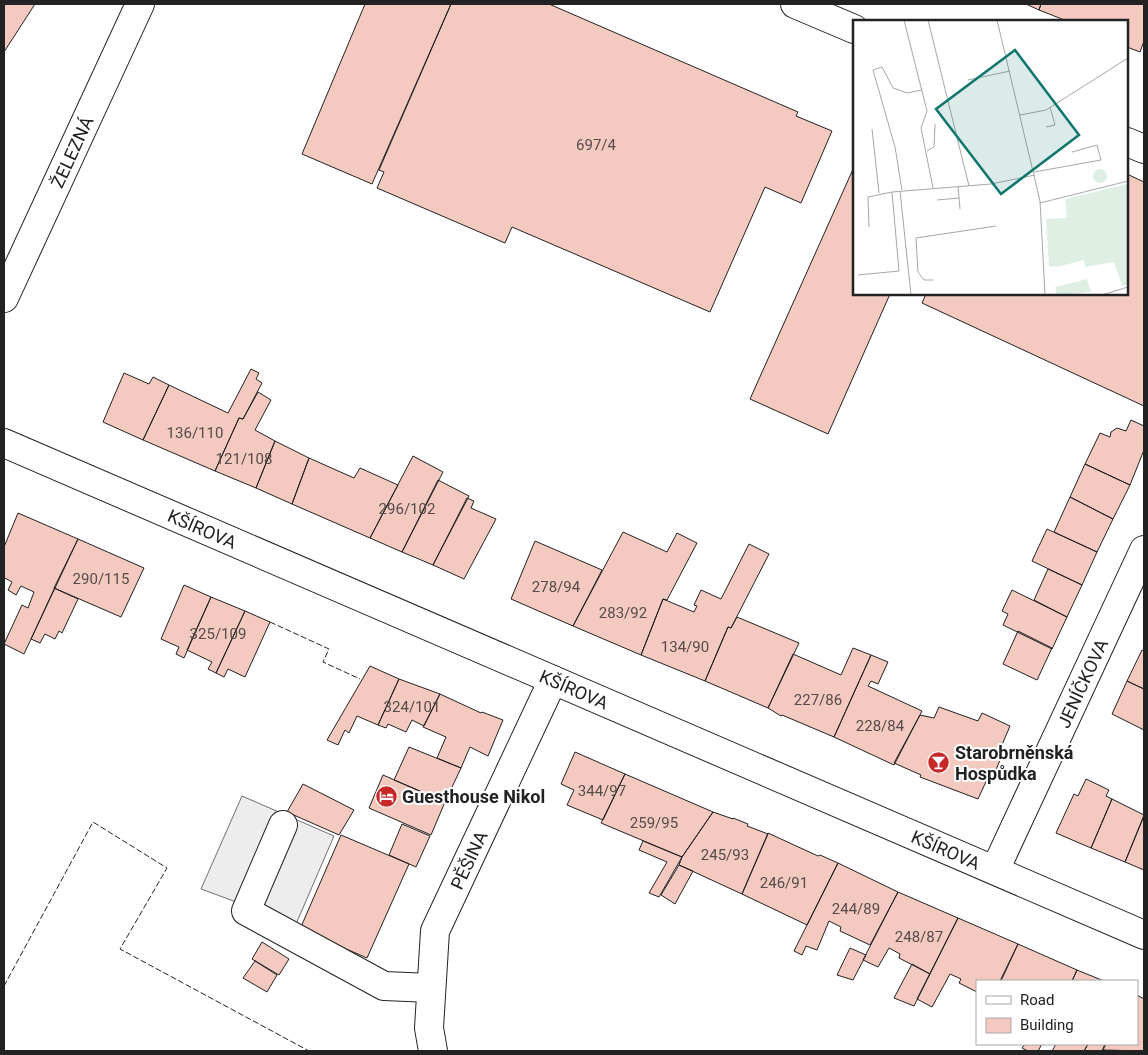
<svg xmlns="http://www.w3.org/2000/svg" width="1148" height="1055" font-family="Roboto,sans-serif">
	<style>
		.parking { fill: #ededed; stroke: #6f6f6f }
		.building { fill: #f3c9c0; stroke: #222 }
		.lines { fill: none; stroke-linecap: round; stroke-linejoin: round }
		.minor-casing { stroke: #222; stroke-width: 30 }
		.minor { stroke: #fff; stroke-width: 28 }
		.fence { stroke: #222; stroke-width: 1; stroke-dasharray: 6 2.5; stroke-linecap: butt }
		.labels { text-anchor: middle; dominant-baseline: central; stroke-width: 4; stroke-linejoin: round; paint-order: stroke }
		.number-label { font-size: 15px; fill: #564c4a }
		.street-label { font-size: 18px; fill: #222; stroke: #fff }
		.poi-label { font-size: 18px; font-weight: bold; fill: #222; stroke: #fff; text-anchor: start }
		.inset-road { fill: none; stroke: #a7a7a7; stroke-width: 1 }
		.view { fill: #0f766e; fill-opacity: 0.15; stroke: #0f766e; stroke-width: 2.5 }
		.inset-edge { fill: none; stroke: #222; stroke-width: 2.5 }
	</style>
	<rect width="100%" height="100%" fill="#fff"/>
	<path class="parking" d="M 242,796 L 334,836 L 296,924 L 201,889 Z"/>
	<path class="building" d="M 4,4 L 35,4 L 4,52 Z
		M 365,4 L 451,4 L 372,184 L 302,154 Z
		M 451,4 L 549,4 L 798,112 L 796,116 L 832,131 L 801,203 L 765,187 L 710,312 L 512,227 L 505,243 L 377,188 L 384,172 L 379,170 Z
		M 1026,4 L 1041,4 L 1039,10 Z
		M 1041,4 L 1144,4 L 1144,41 L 1140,52 L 1127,47 L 1127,21 L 1067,21 L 1039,10 Z
		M 854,167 L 854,294 L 890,294 L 828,434 L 750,399 Z
		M 1127,174 L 1144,182 L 1144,406 L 922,303 L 926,294 L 1127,294 Z
		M 251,369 L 259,373 L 256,379 L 262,383 L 243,419 L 239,418 L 215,471 L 143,440 L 169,385 L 228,413 Z
		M 124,373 L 149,384 L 153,377 L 169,385 L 143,440 L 103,422 Z
		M 258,392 L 271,400 L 255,430 L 275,441 L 256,488 L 215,471 L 239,418 L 243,419 Z
		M 1131,420 L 1144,426 L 1144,450 L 1130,485 L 1085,464 L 1100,433 L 1110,437 L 1111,432 L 1117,428 L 1126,431 Z
		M 275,441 L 309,458 L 292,504 L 256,488 Z
		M 413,456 L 443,472 L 402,552 L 370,538 Z
		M 309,458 L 354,478 L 360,468 L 398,485 L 370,538 L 292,504 Z
		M 1085,464 L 1130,485 L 1113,519 L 1070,497 Z
		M 438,480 L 469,496 L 433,565 L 402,552 Z
		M 1070,497 L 1113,519 L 1097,552 L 1054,532 Z
		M 467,498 L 474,501 L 471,508 L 496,519 L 464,579 L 433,565 Z
		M 18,513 L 78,539 L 24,654 L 4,644 L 22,605 L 28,608 L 34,592 L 21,586 L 16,595 L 8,590 L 12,582 L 5,578 L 4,580 L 4,547 Z
		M 1047,529 L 1097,552 L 1082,585 L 1032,561 Z
		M 623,532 L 667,552 L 677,533 L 697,543 L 667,600 L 663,599 L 641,655 L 573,626 Z
		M 78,539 L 144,568 L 121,617 L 54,588 Z
		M 535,541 L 602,570 L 573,626 L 511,599 Z
		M 749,544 L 769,554 L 731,628 L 728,627 L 705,681 L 641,655 L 663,599 L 694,612 L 697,606 L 694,605 L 701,590 L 721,599 Z
		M 1048,569 L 1082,585 L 1067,617 L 1034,600 Z
		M 184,585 L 211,597 L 184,658 L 176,654 L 179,647 L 161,639 Z
		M 55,587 L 54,588 L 78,599 L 62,633 L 59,631 L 55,639 L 45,634 L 40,643 L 31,639 Z
		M 1012,590 L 1067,617 L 1052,649 L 1003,625 L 1008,614 L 1002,611 Z
		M 211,597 L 245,611 L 216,673 L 208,669 L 212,662 L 187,650 Z
		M 245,611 L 270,622 L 245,677 L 228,669 L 224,677 L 216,673 Z
		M 737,617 L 799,643 L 768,708 L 705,681 L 728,627 L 731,628 Z
		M 1018,631 L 1052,648 L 1037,680 L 1003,664 Z
		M 853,648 L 871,655 L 834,737 L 782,715 L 781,716 L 768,708 L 793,654 L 841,675 Z
		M 1142,650 L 1144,651 L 1144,689 L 1127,681 Z
		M 871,655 L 888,662 L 878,684 L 871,681 L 868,686 L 922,711 L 894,765 L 834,737 Z
		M 370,666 L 399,679 L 378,725 L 357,716 L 349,733 L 345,730 L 338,745 L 327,740 Z
		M 399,679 L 440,694 L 424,726 L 412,720 L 406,732 L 388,724 L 386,728 L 378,725 Z
		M 1127,681 L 1144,689 L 1144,730 L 1112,714 Z
		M 440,694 L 481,713 L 482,712 L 503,720 L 488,756 L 470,747 L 461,768 L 437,758 L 446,737 L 423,727 Z
		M 939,707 L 978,721 L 982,713 L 1010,726 L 999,752 L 1002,755 L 994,775 L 990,773 L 978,799 L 920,777 L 921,775 L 894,763 L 920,715 L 934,718 Z
		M 409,747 L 461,768 L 445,802 L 394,780 Z
		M 575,752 L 625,774 L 603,820 L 567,805 L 574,790 L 561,784 Z
		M 625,774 L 713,812 L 682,857 L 601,823 Z
		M 383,775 L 445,802 L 431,835 L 369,808 Z
		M 1086,779 L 1109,790 L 1106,796 L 1112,799 L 1091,848 L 1056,833 L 1074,794 L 1078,796 Z
		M 303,784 L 354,810 L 339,835 L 287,812 Z
		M 1112,799 L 1144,815 L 1125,862 L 1091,848 Z
		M 713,812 L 733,819 L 733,818 L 748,824 L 747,826 L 768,834 L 742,894 L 679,865 L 682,857 Z
		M 1144,816 L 1144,870 L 1125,862 Z
		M 402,824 L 430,836 L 416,867 L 389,855 Z
		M 768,833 L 818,856 L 820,855 L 838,863 L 807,925 L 742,894 Z
		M 341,835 L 409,864 L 367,958 L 300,929 Z
		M 643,841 L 682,857 L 659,897 L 649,893 L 667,862 L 639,850 Z
		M 838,863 L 898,892 L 870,945 L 840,931 L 841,927 L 829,921 L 817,950 L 806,946 L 802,955 L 794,951 Z
		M 679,865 L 693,871 L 675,904 L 661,895 Z
		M 898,892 L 958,918 L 930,974 L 899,958 L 900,954 L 889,948 L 878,967 L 863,960 Z
		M 958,918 L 1018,944 L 1000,981 L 977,981 L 977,992 L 959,983 L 961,979 L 950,974 L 932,1007 L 917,999 Z
		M 262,942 L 289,959 L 279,975 L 252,959 Z
		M 1018,944 L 1077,970 L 1072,981 L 1001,981 Z
		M 850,948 L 866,955 L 853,980 L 837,975 Z
		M 255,961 L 277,975 L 267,992 L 243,978 Z
		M 912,964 L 930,974 L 914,1006 L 894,998 Z
		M 1077,970 L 1104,981 L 1072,981 Z
		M 1137,995 L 1144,999 L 1144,1051 L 1103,1050 L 1106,1044 L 1137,1044 Z
		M 1025,1044 L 1042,1044 L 1038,1051 L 1028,1051 L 1022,1048 Z
		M 1056,1044 L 1088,1044 L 1084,1051 L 1052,1051 Z
		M 1088,1044 L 1105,1044 L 1102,1051 L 1084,1051 Z"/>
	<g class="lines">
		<defs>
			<g id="minor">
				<path d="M 795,4 L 854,29"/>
				<path d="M 1127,142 L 1144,149"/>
				<path id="s1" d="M 4,298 L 140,4"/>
				<path id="s2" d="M 4,443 L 1144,935"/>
				<path d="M 283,825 L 246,911 L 384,986 L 431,988"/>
				<path id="s3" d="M 995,870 L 1144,550"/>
				<path id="s4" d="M 433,1051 L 429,1028 L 435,931 L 553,680"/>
			</g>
		</defs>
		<use href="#minor" class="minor-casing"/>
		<use href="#minor" class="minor"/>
		<path class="fence" d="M 270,622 L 329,649 L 323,662 L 360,679
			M 4,986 L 93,822 L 167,868 L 120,949 L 309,1051"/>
	</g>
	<defs>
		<symbol id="bar-disc" viewBox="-11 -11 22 22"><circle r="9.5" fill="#c62828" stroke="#fff"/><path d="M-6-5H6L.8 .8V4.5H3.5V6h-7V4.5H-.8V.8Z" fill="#fff"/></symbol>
		<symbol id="hotel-disc" viewBox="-11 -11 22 22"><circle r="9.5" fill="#c62828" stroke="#fff"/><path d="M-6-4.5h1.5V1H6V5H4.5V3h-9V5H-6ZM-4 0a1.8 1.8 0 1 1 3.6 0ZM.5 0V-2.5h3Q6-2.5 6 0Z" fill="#fff"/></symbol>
	</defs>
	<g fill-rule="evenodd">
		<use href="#bar-disc" x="926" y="750" width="25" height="25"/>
		<use href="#hotel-disc" x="374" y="784" width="25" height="25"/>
	</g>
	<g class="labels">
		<g class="number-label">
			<text x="596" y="145">697/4</text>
			<text x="195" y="433">136/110</text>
			<text x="244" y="459">121/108</text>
			<text x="407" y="509">296/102</text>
			<text x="101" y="579">290/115</text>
			<text x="556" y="587">278/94</text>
			<text x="623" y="613">283/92</text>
			<text x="218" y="634">325/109</text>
			<text x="685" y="647">134/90</text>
			<text x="818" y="700">227/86</text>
			<text x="412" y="707">324/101</text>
			<text x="880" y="726">228/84</text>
			<text x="602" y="791">344/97</text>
			<text x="654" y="823">259/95</text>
			<text x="725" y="855">245/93</text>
			<text x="784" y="883">246/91</text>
			<text x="856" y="909">244/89</text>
			<text x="919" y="937">248/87</text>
		</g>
		<g class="street-label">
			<text stroke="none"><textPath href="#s1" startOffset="161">ŽELEZNÁ</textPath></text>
			<text stroke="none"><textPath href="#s2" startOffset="216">KŠÍROVA</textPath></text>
			<text stroke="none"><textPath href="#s3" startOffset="206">JENÍČKOVA</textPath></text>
			<text stroke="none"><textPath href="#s2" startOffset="621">KŠÍROVA</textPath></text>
			<text stroke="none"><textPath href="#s2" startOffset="1026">KŠÍROVA</textPath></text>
			<text stroke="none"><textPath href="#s4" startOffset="199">PĚŠINA</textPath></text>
		</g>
		<g class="poi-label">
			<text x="955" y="752">Starobrněnská<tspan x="955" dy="21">Hospůdka</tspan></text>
			<text x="402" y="796">Guesthouse Nikol</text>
		</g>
	</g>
	<g transform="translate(853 20)">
		<rect width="275" height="275" fill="#fff"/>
		<path d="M240 156a7 7 0 1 1 14 0a7 7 0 1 1-14 0ZM 274,164 L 275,264 L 269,266 L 261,242 L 232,247 L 231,240 L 204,247 L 196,246 L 193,199 L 214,198 L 212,179 ZM 234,259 L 238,272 L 204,275 L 202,267 Z" fill="#e0efe3"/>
		<path class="inset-road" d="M 51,0 L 74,91 L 68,108 L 80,168M 75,0 L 116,166M 144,0 L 187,181 L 192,275M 115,60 L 157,51M 167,95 L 193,90 L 275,38M 193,107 L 202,105 L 197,87M 19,109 L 26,173M 74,131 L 81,127 L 82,104M 181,152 L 248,140 L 244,125 L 219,132M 105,166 L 107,189M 49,170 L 42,127 L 20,50 L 29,47 L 40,68 L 46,70 L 54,73 L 69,70M 47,171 L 58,275M 84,180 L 106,178M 187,183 L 275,161M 16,207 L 15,177 L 39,172M 5,255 L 46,251 L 39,172 L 138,164 L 182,155M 80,260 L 71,260 L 65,252 L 63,218 L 143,206M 249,275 L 275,267"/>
		<path class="view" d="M 162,30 L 226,115 L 148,174 L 83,89 Z"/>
		<rect width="275" height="275" class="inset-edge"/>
	</g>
	<rect width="1148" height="1055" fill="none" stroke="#222222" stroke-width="10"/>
	<rect x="976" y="980" width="162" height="65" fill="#ffffff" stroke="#a7a7a7"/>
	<rect x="986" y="996" width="25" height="8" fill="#ffffff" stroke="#a7a7a7"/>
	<text x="1020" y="1005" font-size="15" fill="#222222">Road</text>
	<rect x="986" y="1018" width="25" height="15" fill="#f3c9c0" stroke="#a7a7a7"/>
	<text x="1020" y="1030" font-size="15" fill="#222222">Building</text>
</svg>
